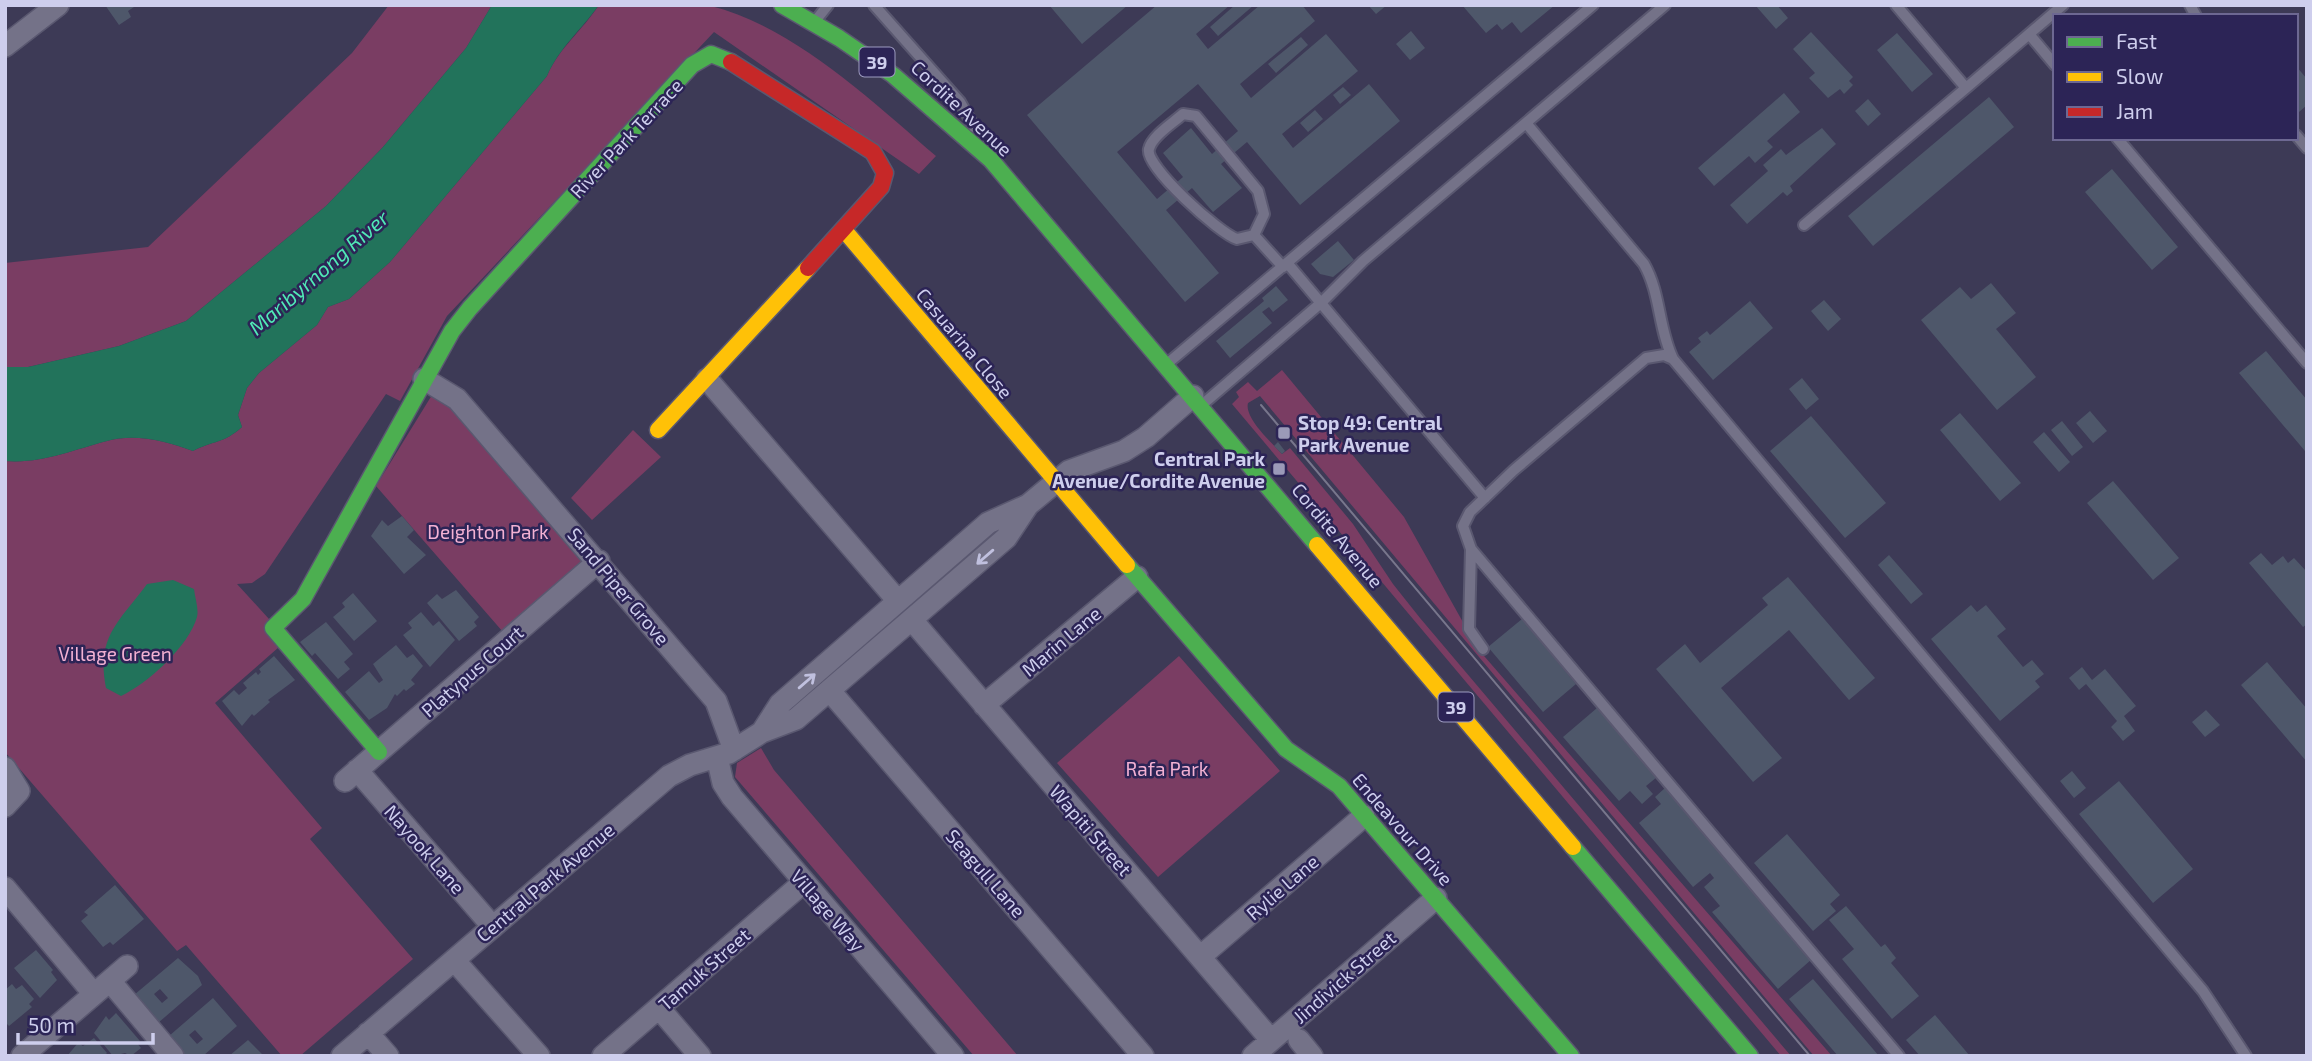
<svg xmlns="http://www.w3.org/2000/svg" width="2312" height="1061" font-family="'Exo 2',sans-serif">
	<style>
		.green { fill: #7a3d63 }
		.water { fill: #22735b }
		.building { fill: #4e576a; fill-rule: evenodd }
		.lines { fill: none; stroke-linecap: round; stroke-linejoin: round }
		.lane-casing { stroke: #5a5870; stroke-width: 14 }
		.street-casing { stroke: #5a5870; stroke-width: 24 }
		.fast-casing { stroke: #5a5870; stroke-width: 19 }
		.slow-casing { stroke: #5a5870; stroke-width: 19 }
		.jam-casing { stroke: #5a5870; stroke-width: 19 }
		.lane { stroke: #747288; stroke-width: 10 }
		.street { stroke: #747288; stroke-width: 21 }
		.fast { stroke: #4caf50; stroke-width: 16 }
		.slow { stroke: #ffc107; stroke-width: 16 }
		.jam { stroke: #c62828; stroke-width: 16 }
		.tram { stroke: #78768c; stroke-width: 2 }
		.oneway { stroke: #c0c0de }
		.poi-dot { fill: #9b9ab8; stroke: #2c2456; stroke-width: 2.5 }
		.labels { text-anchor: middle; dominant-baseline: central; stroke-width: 5; stroke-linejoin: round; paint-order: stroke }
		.shield { fill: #2c2456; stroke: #9d9bc0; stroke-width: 2 }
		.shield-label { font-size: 18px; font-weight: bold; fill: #ceceed }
		.street-label { font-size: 19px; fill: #ceceed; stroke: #2c2456 }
		.poi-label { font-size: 19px; font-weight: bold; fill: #ceceed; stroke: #2c2456; text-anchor: start }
		.park-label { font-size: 19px; fill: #f3b1d3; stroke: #2c2456 }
		.water-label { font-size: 21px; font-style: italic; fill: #50e9b6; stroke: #2c2456 }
	</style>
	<rect width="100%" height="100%" fill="#3d3a56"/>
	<path class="green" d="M 389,5 L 492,5 L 466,48 L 383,147 L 326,206 L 186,321 L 119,346 L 28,367 L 5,367 L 5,263 L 148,247 L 352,53 Z
		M 599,5 C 628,5 686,0 711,6 C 793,26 873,102 936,156 L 919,174 L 714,32 L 447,316 L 400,401 L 386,394 L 265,574 L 252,583 L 237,584 L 269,619 L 279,647 L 215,703 L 322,828 L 310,839 L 413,959 L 300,1056 L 282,1056 L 186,945 L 177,951 L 5,752 L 5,461 C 42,464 72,450 107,441 C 134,433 167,441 193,451 C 214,440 223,444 242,427 L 238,415 L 247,388 L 259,373 L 317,325 L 328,307 L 349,299 L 390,262 L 547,76 C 559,48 582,31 599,5 Z
		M 1282,370 L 1404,517 L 1478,649 L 1832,1056 L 1814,1056 L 1260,396 L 1248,403 C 1244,418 1272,443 1282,454 L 1290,448 L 1353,524 L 1393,584 L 1420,618 L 1791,1056 L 1781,1056 L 1232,404 L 1239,397 L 1236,392 L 1248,382 L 1257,391 Z
		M 432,395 L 447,403 L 586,560 L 503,632 L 376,486 Z
		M 633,430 L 661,457 L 592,520 L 571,498 Z
		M 1179,656 L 1280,771 L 1158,877 L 1057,763 Z
		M 761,748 L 774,770 L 1018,1056 L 974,1056 L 735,777 L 737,763 Z"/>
	<path class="water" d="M 492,5 L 599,5 C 581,30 559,48 547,76 L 390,262 L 349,299 L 328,307 L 317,325 L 259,373 L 247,388 L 238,415 L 242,427 C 223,444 214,440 193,451 C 167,441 134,433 107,441 C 72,450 42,464 5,461 L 5,367 L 28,367 L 119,346 L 186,321 L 326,206 L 383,147 L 466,48 Z
		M 173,580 L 194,589 C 195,598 199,609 197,617 C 189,646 147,684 121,696 L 106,688 C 96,637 118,623 147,584 Z"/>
	<path class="building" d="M 105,5 L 137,5 L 128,11 L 131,17 L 119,25 Z
		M 1049,5 L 1128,5 L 1082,44 Z
		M 1157,5 L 1230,5 L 1196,34 L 1208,49 L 1260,5 L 1302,5 L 1315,21 L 1240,84 L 1251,98 L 1326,34 L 1358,71 L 1282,134 L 1293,148 L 1369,84 L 1400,121 L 1300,205 L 1247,142 L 1221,164 L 1242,188 L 1213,212 L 1192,188 L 1166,210 L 1219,273 L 1185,302 L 1027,115 ZM 1198,84 L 1238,131 L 1212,154 L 1191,128 L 1163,153 L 1183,177 L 1157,199 L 1117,152 Z
		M 1235,5 L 1254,5 L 1218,36 L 1210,27 Z
		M 1368,5 L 1387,5 L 1376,14 Z
		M 1462,5 L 1555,5 L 1521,33 L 1512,22 L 1502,30 L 1497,24 L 1486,33 Z
		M 1755,5 L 1777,5 L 1788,18 L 1776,29 Z
		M 1411,31 L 1425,48 L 1410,60 L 1396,44 Z
		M 1811,32 L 1853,77 L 1849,81 L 1853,85 L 1844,94 L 1840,89 L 1828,98 L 1809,78 L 1815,73 L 1793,49 Z
		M 1897,33 L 1933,74 L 1912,92 L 1877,50 Z
		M 1301,37 L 1308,45 L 1276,73 L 1268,64 Z
		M 2296,66 L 2307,79 L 2307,105 L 2299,112 Z
		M 1343,87 L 1351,95 L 1340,104 L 1333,95 Z
		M 1784,93 L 1800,112 L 1767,141 L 1773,147 L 1755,163 L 1749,156 L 1714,186 L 1698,168 Z
		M 1989,97 L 2014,127 L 1873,246 L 1848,216 Z
		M 1868,99 L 1881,114 L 1868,126 L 1855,111 Z
		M 1315,110 L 1323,119 L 1308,132 L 1300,123 Z
		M 1822,128 L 1836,144 L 1790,186 L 1793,191 L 1787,196 L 1783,192 L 1747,224 L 1730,205 L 1768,171 L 1763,165 L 1781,149 L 1786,155 Z
		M 2112,169 L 2178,247 L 2152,270 L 2085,192 Z
		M 1338,241 L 1354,260 L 1333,277 L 1320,274 L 1311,264 Z
		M 1991,283 L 2016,313 L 1996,329 L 2036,377 L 1997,410 L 1921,320 L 1960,287 L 1971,299 Z
		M 1276,286 L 1288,300 L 1273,312 L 1269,307 L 1262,312 L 1272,323 L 1230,358 L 1216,341 L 1264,301 L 1262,298 Z
		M 1824,300 L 1841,319 L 1828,331 L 1811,311 Z
		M 1750,301 L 1773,328 L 1713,380 L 1689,352 L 1701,342 L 1698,338 L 1707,331 L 1710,335 Z
		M 2266,351 L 2307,400 L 2305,451 L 2239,373 Z
		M 1802,378 L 1819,399 L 1806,410 L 1789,389 Z
		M 2090,411 L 2107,431 L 2093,443 L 2076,423 Z
		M 1960,413 L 2021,483 L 2000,501 L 1940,430 Z
		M 1811,416 L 1886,503 L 1845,538 L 1770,451 Z
		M 2062,421 L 2083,447 L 2072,456 L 2051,430 Z
		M 2044,432 L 2070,462 L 2059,472 L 2033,442 Z
		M 1278,442 L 1285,451 L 1282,454 L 1274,446 Z
		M 2113,481 L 2179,558 L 2153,580 L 2087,503 Z
		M 402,516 L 414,530 L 407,537 L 426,555 L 404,574 L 371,536 L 382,520 L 388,526 Z
		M 2261,553 L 2272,565 L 2283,556 L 2288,563 L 2294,558 L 2307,572 L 2307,624 L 2303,627 L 2249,563 Z
		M 1889,555 L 1923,594 L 1911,604 L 1878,565 Z
		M 1788,577 L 1875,678 L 1849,700 L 1789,630 L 1721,688 L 1782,758 L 1753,782 L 1656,669 L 1685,644 L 1700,663 L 1768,605 L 1762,598 Z
		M 456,590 L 479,617 L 474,622 L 477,626 L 459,641 L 427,603 L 437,594 L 442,599 Z
		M 353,593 L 377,621 L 354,641 L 333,617 L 345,607 L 342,603 Z
		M 1971,605 L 1977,612 L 1986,605 L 2006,629 L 1997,636 L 2023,667 L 2032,660 L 2044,674 L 2035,681 L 2040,687 L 2000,721 L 1931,639 Z
		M 421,612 L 433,626 L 439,621 L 455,640 L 430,667 L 403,635 L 412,628 L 408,623 Z
		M 1522,619 L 1576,684 L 1543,712 L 1488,647 Z
		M 326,622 L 353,654 L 344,662 L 350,669 L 338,679 L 315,653 L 312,656 L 300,642 Z
		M 396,645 L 407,658 L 413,654 L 423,666 L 411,680 L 415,684 L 406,691 L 404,689 L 397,696 L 395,694 L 387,708 L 369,720 L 345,692 L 369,671 L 379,683 L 383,680 L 373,664 Z
		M 274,656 L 295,680 L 268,700 L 270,702 L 254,716 L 252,714 L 242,726 L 222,701 L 234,690 L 239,695 L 247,688 L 243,683 L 256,672 L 258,675 L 261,672 L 259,669 Z
		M 2267,662 L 2307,709 L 2307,762 L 2241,685 Z
		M 2082,667 L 2092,680 L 2105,669 L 2136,706 L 2124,716 L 2135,731 L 2123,741 L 2111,727 L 2117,721 L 2086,684 L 2079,690 L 2069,678 Z
		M 1597,708 L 1657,777 L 1646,786 L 1653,794 L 1642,804 L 1630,791 L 1619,801 L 1563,737 Z
		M 2206,710 L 2220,725 L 2205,737 L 2192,722 Z
		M 2072,771 L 2086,788 L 2074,798 L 2060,781 Z
		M 2119,781 L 2193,869 L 2153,903 L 2079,814 Z
		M 1665,788 L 1812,959 L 1778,989 L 1712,912 L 1720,906 L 1704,887 L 1714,878 L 1710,873 L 1693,887 L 1639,823 L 1661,804 L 1655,797 Z
		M 1787,834 L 1840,895 L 1830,904 L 1836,911 L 1813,931 L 1754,863 Z
		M 115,885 L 144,919 L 113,945 L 110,942 L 103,947 L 81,921 L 88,915 L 84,912 Z
		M 1846,906 L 1881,947 L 1885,944 L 1896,958 L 1891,963 L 1919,996 L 1892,1019 L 1842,959 L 1854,949 L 1829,920 Z
		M 36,950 L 53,970 L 51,972 L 57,980 L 40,998 L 14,968 Z
		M 178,958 L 198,976 L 202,985 L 158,1023 L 134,995 ZM 160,989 L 168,998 L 162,1003 L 154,994 Z
		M 1813,979 L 1879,1056 L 1838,1056 L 1789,999 Z
		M 12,984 L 16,989 L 22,985 L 34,999 L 29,1004 L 32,1007 L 9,1026 L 5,1022 L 5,990 Z
		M 213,998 L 237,1026 L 203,1056 L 185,1056 L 169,1036 ZM 195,1030 L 203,1039 L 197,1044 L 189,1035 Z
		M 116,1013 L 140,1041 L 137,1043 L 141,1048 L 131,1056 L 125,1053 L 113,1056 L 94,1033 L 106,1016 L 109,1020 Z
		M 1935,1015 L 1970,1056 L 1920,1056 L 1906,1040 Z
		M 94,1038 L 107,1053 L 104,1056 L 67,1056 L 78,1043 L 83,1046 Z
		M 248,1040 L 264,1056 L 229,1056 Z"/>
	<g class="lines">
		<defs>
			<path id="lane" d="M 874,5 L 960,102 L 974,127
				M 2190,5 L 2196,16
				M 816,20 L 828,5
				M 2029,34 L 2055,65
				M 1966,88 L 2063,5
				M 1526,123 L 1644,264 C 1661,294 1658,328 1673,359 L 2203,991 L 2246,1056
				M 2296,135 L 2307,148
				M 2117,138 L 2307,363
				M 1804,225 L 1966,88 L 1896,5
				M 1254,235 L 1264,214 L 1258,191 L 1196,116 L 1183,114 C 1173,123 1152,136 1149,149 C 1144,166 1220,234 1237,239 L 1254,235 L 1283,267
				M 1288,264 L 1485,498
				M 1673,359 L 1664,355 L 1646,358 L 1514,470 L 1470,512 L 1463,526 L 1471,549 L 1899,1056
				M 1168,363 L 1593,5
				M 1203,404 L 1322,302 L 1363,261 L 1665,5
				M 1471,549 L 1469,629 L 1483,649"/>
			<path id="street" d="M 5,46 L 58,5
				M 424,379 L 457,399 L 716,701 L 734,750
				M 707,379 L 898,601
				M 912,620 L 1271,1040
				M 830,691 L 1143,1056
				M 984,705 L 1137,577
				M 762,732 L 780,704 L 988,523 L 1028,505 L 1069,471 L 1124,451 L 1146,437 L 1193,396
				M 717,757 L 723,783 L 732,797 L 953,1056
				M 5,768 L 19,791 L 5,806
				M 357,770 L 493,927
				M 345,781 L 599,561
				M 5,888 L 94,994
				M 1200,957 L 1364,816
				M 454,960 L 539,1056
				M 110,981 L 173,1056
				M 659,1008 L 700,1056
				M 368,1033 L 388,1056
				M 1299,1040 L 1312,1056
				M 22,1056 L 127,966
				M 342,1056 L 669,776 L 690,765 L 729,753 L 762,732 L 796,719 L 1006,538 L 1028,505
				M 603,1056 L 804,882
				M 1253,1056 L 1436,898"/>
			<path id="fast" d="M 782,5 L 839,38 L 893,75 L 991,160 L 1317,545
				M 1127,565 L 1286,749 L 1339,786 L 1571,1056
				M 379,752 L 273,628 L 303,599 L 452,331 L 470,308 L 692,65 L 711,54 L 731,62
				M 1573,847 L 1750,1056"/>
			<path id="slow" d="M 844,230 L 1127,565
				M 658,430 L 808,268
				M 1317,545 L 1573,847"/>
			<path id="jam" d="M 731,62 L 873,152 L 885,173 L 881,187 L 808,268"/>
		</defs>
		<use href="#lane" class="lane-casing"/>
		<use href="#street" class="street-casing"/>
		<use href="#fast" class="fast-casing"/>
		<use href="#slow" class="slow-casing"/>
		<use href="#jam" class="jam-casing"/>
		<use href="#lane" class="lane"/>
		<use href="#street" class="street"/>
		<use href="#fast" class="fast"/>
		<use href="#slow" class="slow"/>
		<use href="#jam" class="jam"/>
		<path class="tram" d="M 1261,405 L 1810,1056"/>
	</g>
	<defs><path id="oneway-shaft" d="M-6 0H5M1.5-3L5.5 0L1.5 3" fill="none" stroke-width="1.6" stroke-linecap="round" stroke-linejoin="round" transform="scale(1.75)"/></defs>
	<g class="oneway">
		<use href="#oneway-shaft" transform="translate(985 557) rotate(139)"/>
		<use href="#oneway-shaft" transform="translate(807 681) rotate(-41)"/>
	</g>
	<g class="poi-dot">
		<rect x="1277" y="426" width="14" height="14" rx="3.5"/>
		<rect x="1272" y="462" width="14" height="14" rx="3.5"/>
	</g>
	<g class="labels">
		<g class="shield">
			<rect x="859.5" y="47.5" width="35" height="29" rx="5"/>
			<rect x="1438.5" y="692.5" width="35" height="29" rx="5"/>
		</g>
		<g class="shield-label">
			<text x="877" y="62">39</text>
			<text x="1456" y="707">39</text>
		</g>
		<g class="street-label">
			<text transform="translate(962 108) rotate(43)">Cordite Avenue</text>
			<text transform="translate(626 138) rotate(-47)">River Park Terrace</text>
			<text transform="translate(965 343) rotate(50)">Casuarina Close</text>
			<text transform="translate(1338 535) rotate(50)">Cordite Avenue</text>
			<text transform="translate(619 586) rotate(50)">Sand Piper Grove</text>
			<text transform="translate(1061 641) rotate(-40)">Marin Lane</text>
			<text transform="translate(472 671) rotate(-41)">Platypus Court</text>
			<text transform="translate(1403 829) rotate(49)">Endeavour Drive</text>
			<text transform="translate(1091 830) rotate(49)">Wapiti Street</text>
			<text transform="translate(425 849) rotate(49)">Nayook Lane</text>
			<text transform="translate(986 873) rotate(49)">Seagull Lane</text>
			<text transform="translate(545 882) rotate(-40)">Central Park Avenue</text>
			<text transform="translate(1282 887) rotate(-41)">Rylie Lane</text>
			<text transform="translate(828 910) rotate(49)">Village Way</text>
			<text transform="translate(704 969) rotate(-41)">Tamuk Street</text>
			<text transform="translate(1344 977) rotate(-41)">Jindivick Street</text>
		</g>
		<g class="poi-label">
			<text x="1298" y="422">Stop 49: Central<tspan x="1298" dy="22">Park Avenue</tspan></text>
			<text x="1265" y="458" text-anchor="end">Central Park<tspan x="1265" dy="22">Avenue/Cordite Avenue</tspan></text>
		</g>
		<g class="park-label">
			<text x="488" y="531">Deighton Park</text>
			<text x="115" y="653">Village Green</text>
			<text x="1167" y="768">Rafa Park</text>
		</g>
		<g class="water-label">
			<text transform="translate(318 272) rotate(-41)">Maribyrnong River</text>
		</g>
	</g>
	<rect width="2312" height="1061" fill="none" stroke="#ceceed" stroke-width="14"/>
	<rect x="2053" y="14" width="245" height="126" fill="#2c2456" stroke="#6d6892" stroke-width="2"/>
	<rect x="2067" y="37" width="35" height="10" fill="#4caf50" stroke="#6d6892" stroke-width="2"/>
	<text x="2116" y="49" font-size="21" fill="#ceceed">Fast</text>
	<rect x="2067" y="72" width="35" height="10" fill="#ffc107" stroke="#6d6892" stroke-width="2"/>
	<text x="2116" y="84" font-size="21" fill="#ceceed">Slow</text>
	<rect x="2067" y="107" width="35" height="10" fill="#c62828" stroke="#6d6892" stroke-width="2"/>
	<text x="2116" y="119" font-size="21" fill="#ceceed">Jam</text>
	<path d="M18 1033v10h135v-10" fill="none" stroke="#ceceed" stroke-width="3.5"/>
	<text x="28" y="1033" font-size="21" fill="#ceceed" stroke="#2c2456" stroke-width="5" paint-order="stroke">50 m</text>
</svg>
